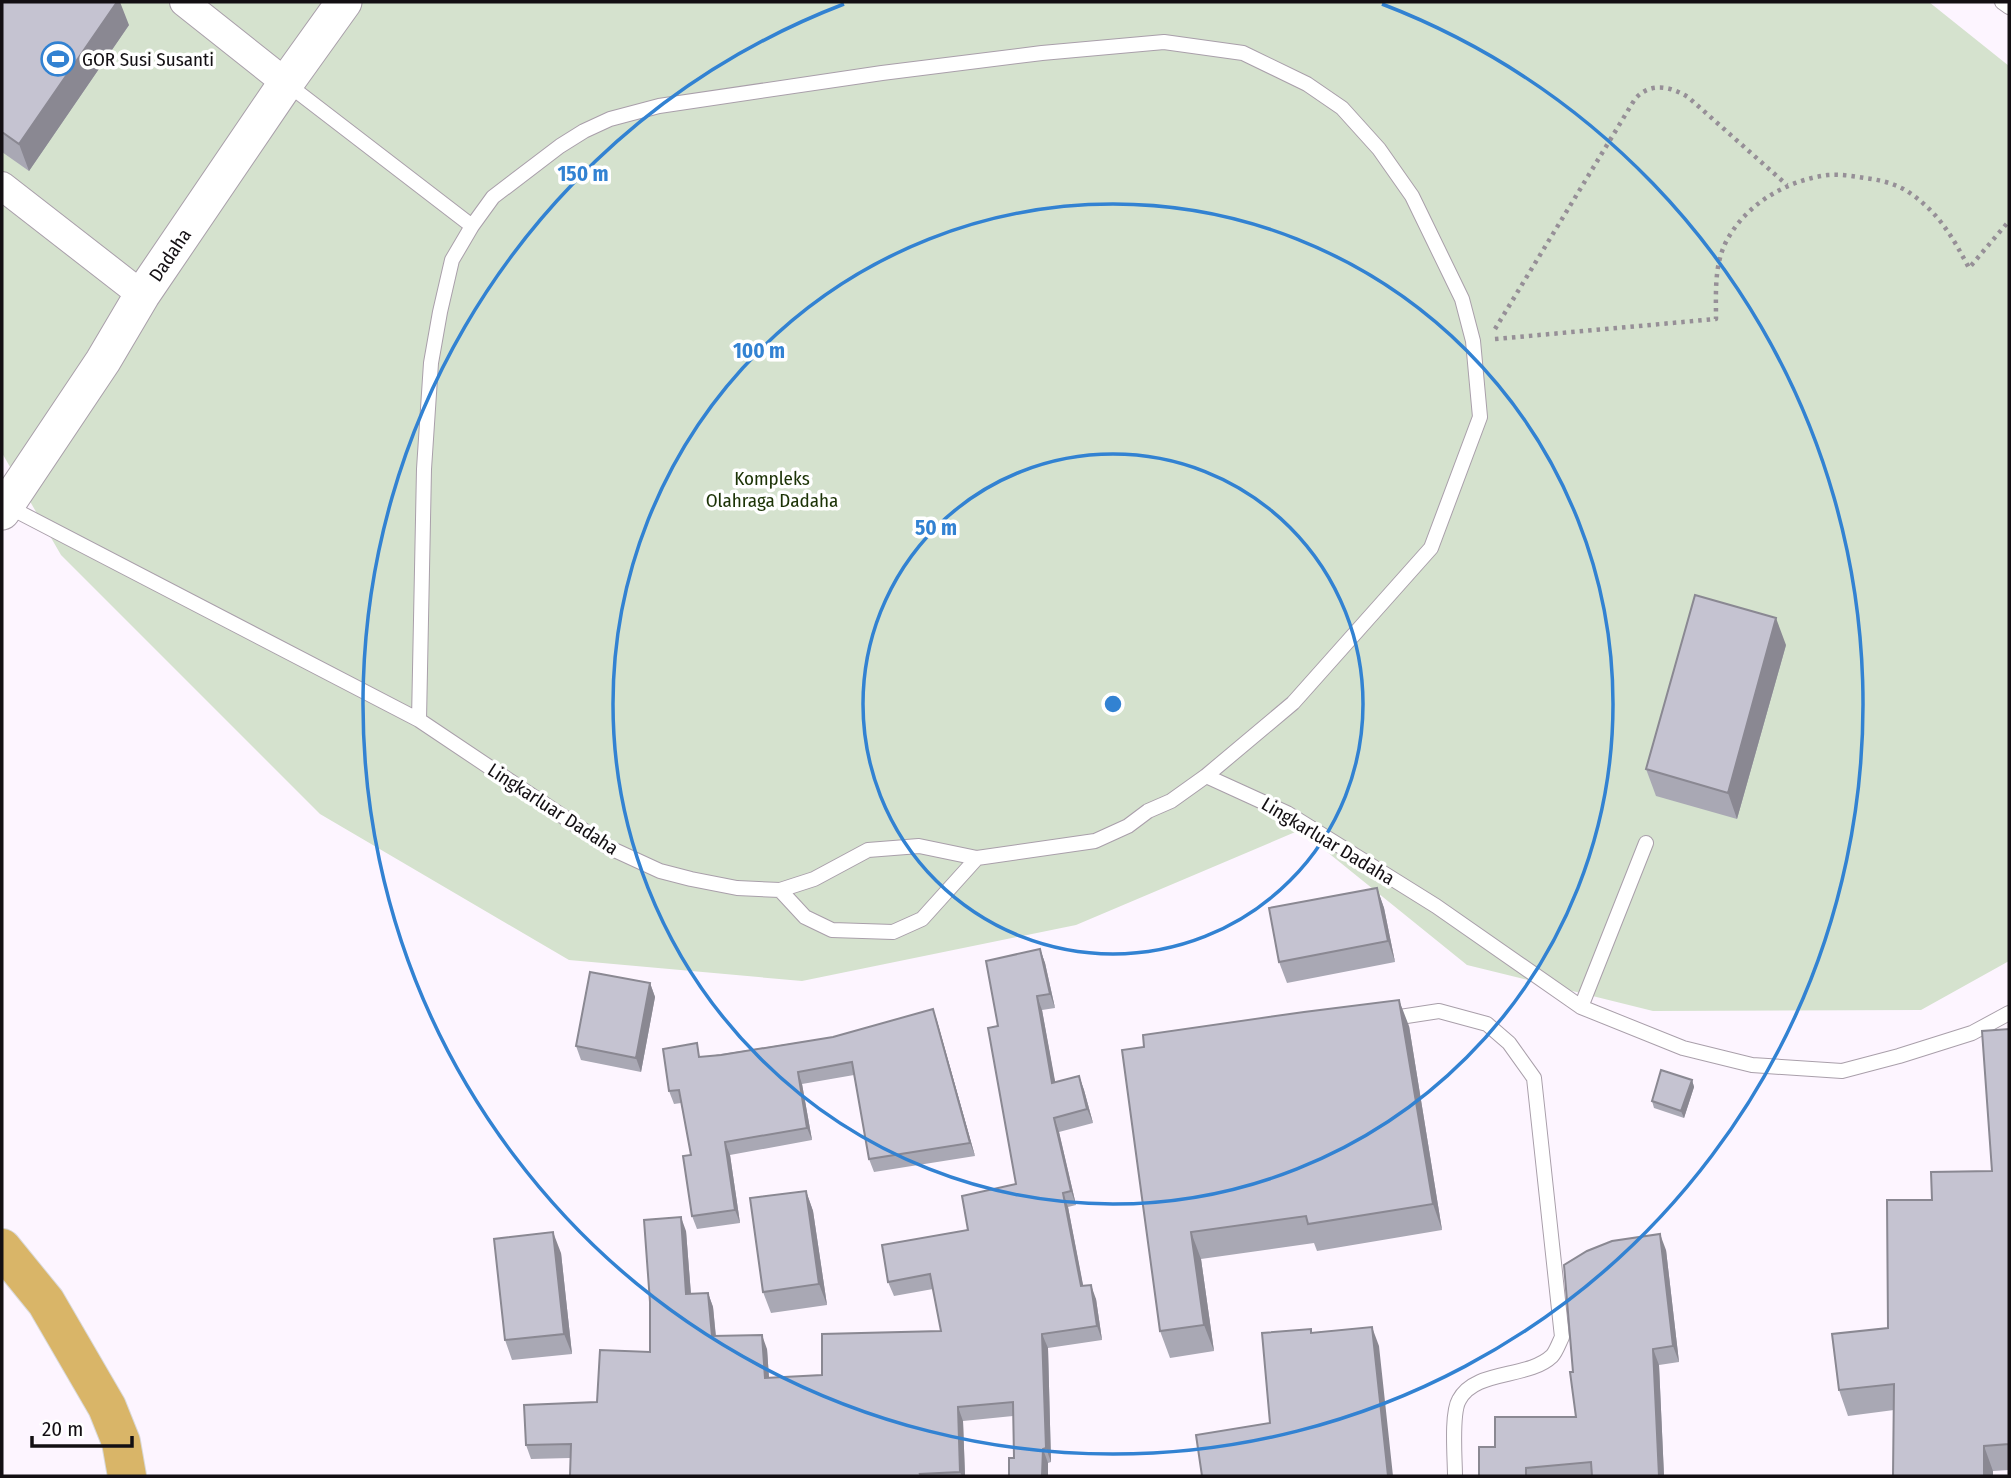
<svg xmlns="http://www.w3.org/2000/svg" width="2011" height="1478" font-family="'Fira Sans Condensed',sans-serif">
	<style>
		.green { fill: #d5e2ce }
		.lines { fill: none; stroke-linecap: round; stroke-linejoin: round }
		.service-casing { stroke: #a99faa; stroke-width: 16 }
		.minor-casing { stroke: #a99faa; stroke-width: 30 }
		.tertiary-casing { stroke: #a99faa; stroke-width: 37 }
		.primary-casing { stroke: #d9d9d9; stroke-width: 40 }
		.path { stroke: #968f97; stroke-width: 4.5; stroke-dasharray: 3.5 5; stroke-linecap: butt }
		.service { stroke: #fff; stroke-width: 14 }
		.minor { stroke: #fff; stroke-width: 28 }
		.tertiary { stroke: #fff; stroke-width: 35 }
		.primary { stroke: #d9b568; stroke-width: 38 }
		.wall { fill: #a9a8b4 }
		.shaded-wall { fill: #8a8892 }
		.building { fill: #c5c3d1; stroke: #8a8892; stroke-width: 2 }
		.ring { fill: none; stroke: #3282d2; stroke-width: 3.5 }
		.labels { text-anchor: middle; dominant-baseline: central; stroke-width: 7; stroke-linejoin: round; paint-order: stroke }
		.poi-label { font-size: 19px; fill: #130f13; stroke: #fff; text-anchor: start }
		.street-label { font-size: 19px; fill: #130f13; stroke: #fff }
		.park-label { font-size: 19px; fill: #1b3205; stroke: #fff }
		.centre { fill: #3282d2; stroke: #fff; stroke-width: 3.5 }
		.ring-label { font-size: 21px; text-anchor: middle; font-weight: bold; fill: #3282d2; stroke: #fff; stroke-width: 7; stroke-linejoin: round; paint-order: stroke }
	</style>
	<rect width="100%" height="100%" fill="#fdf5ff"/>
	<path class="green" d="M 2,2 L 1929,2 L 2009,66 L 2009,961 L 1921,1010 L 1653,1011 L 1467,965 L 1300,830 L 1076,925 L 802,981 L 569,960 L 320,814 L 61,555 L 2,453 Z"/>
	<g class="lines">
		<defs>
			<path id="service" d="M 2002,2 L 2009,7
				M 286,83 L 472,226
				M 7,506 L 419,720 L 610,848 L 660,871 L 691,879 L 737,888 L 780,890 L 814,879 L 868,850 L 919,846 L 977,858 L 1095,841 L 1128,826 L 1148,811 L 1171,801 L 1206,776 L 1287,813 L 1436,906 L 1581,1007 L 1683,1048 L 1752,1065 L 1842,1071 L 1899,1056 L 1972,1033 L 2009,1013
				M 419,720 L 424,469 L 431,363 L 440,312 L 452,260 L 472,226 L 493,197 L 560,146 L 584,131 L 610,119 L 659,106 L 882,73 L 1042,53 L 1164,42 L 1243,53 L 1307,84 L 1342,108 L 1379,149 L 1412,196 L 1462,299 L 1473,341 L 1480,417 L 1431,548 L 1293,703 L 1206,776
				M 780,890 L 805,917 L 832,930 L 893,932 L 922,919 L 977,858
				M 1581,1007 L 1646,843
				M 1387,1019 L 1439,1011 L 1487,1024 L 1509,1043 L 1534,1078 L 1562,1337 C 1559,1343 1556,1352 1552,1356 C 1528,1379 1475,1369 1459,1400 C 1451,1414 1455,1459 1455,1476"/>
			<path id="minor" d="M 184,2 L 286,83
				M 2,186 L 142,295"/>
			<path id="tertiary" d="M 2,512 L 103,361 L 142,295 L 286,83 L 344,2"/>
			<path id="primary" d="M 2,1248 L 46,1302 L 107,1407 L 121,1442 L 127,1476"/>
		</defs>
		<use href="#service" class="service-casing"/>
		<use href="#minor" class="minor-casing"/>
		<use href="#tertiary" class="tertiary-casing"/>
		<use href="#primary" class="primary-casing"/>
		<path class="path" d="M 1495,329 L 1635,99 C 1650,82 1670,86 1688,97 L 1787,185
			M 1495,339 L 1716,319 C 1716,292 1714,264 1727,240 C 1747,203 1788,180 1828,175 C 1840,174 1853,176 1865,178 C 1881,180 1897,184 1910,193 C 1940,214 1953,238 1969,268 L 2009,221"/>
		<use href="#service" class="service"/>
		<use href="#minor" class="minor"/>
		<use href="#tertiary" class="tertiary"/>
		<use href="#primary" class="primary"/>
	</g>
	<path class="wall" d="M 2,2 L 129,25 L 29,171 L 2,152 Z
		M 1786,645 L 1737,819 L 1656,796 L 1646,769 Z
		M 1377,888 L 1384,908 L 1395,962 L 1287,983 L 1279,962 Z
		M 1040,949 L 1045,963 L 1055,1008 L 1042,1010 L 1055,1083 L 1079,1076 L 1084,1090 L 1093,1123 L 1059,1132 L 1076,1205 L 1068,1207 L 1083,1286 L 1096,1299 L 1102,1340 L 1048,1348 L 1051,1462 L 1048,1463 L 1048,1476 L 1009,1476 L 1014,1458 L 1013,1416 L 963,1421 L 965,1476 L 570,1476 L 570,1458 L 531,1459 L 526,1445 L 597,1402 L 650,1352 L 686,1231 L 691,1294 L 708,1293 L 713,1307 L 716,1336 L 767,1349 L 769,1378 L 822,1375 L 941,1331 L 933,1289 L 894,1296 L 888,1282 L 968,1230 L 1016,1184 L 998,1026 Z
		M 650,983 L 655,997 L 641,1072 L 581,1060 L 576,1046 Z
		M 933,1009 L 937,1021 L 975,1156 L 874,1172 L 869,1159 L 854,1075 L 802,1084 L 812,1140 L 730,1155 L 740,1223 L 697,1229 L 692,1216 L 691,1155 L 681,1103 L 674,1104 L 669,1091 L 702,1057 L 833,1037 Z
		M 1409,1026 L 1442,1230 L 1317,1251 L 1314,1243 L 1201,1259 L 1214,1351 L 1170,1358 L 1160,1331 L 1144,1047 Z
		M 2009,1029 L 2009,1470 L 1993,1471 L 1894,1410 L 1848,1416 L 1839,1390 L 1888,1328 L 1932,1200 L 1992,1171 Z
		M 1692,1080 L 1694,1087 L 1684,1118 L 1654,1108 L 1652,1101 Z
		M 806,1191 L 813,1211 L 827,1305 L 771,1313 L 763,1292 Z
		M 1666,1250 L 1679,1362 L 1659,1365 L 1664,1476 L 1479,1476 L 1495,1447 L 1576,1417 L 1573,1372 Z
		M 561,1253 L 572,1354 L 512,1360 L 505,1340 Z"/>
	<path class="shaded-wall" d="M 117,2 L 120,2 L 129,25 L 29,171 L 19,144 Z
		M 1776,618 L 1786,645 L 1737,819 L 1728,793 Z
		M 1377,888 L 1384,908 L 1395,962 L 1388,941 Z
		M 1040,949 L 1045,963 L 1055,1008 L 1050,994 Z
		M 650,983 L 655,997 L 641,1072 L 636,1058 Z
		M 1037,996 L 1042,1010 L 1058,1097 L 1052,1083 Z
		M 1399,1000 L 1409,1026 L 1442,1230 L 1433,1204 Z
		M 933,1009 L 937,1021 L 975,1156 L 970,1143 Z
		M 798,1072 L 802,1084 L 812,1140 L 807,1128 Z
		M 1079,1076 L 1084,1090 L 1093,1123 L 1087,1109 Z
		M 1692,1080 L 1694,1087 L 1684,1118 L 1681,1111 Z
		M 1054,1118 L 1059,1132 L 1076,1205 L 1071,1191 Z
		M 725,1142 L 730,1155 L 740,1223 L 735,1210 Z
		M 806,1191 L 813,1211 L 827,1305 L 819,1284 Z
		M 1063,1193 L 1068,1207 L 1086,1300 L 1081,1286 Z
		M 681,1217 L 686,1231 L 692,1308 L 686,1294 Z
		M 553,1232 L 561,1253 L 572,1354 L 564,1334 Z
		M 1191,1232 L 1201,1259 L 1214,1351 L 1204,1325 Z
		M 1660,1234 L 1666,1250 L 1679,1362 L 1673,1346 Z
		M 1091,1285 L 1096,1299 L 1102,1340 L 1097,1326 Z
		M 708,1293 L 713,1307 L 717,1350 L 712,1336 Z
		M 1372,1327 L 1379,1346 L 1393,1476 L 1388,1476 Z
		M 1042,1334 L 1048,1348 L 1051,1462 L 1046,1448 Z
		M 762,1335 L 767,1349 L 770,1392 L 765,1378 Z
		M 1653,1349 L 1659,1365 L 1664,1476 L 1659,1476 Z
		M 958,1407 L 963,1421 L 965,1476 L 962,1476 L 960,1472 Z
		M 1984,1446 L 1993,1471 L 1993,1476 L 1984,1476 Z
		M 1043,1449 L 1048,1463 L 1048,1476 L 1042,1476 Z"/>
	<path class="building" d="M 2,2 L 117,2 L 19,144 L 2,132 Z
		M 1695,595 L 1776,618 L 1728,793 L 1646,769 Z
		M 1377,888 L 1388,941 L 1279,962 L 1269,908 Z
		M 1040,949 L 1050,994 L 1037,996 L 1052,1083 L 1079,1076 L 1087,1109 L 1054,1118 L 1071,1191 L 1063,1193 L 1081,1286 L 1091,1285 L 1097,1326 L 1042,1334 L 1046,1448 L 1043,1449 L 1042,1476 L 1009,1476 L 1009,1458 L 1014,1458 L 1013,1402 L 958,1407 L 960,1472 L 920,1474 L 921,1476 L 570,1476 L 571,1444 L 526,1445 L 524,1405 L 597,1402 L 600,1350 L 650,1352 L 650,1302 L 644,1220 L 681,1217 L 686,1294 L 708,1293 L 712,1336 L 762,1335 L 765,1378 L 822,1375 L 822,1334 L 941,1331 L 930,1274 L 888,1282 L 882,1245 L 968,1230 L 962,1196 L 1016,1184 L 988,1028 L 998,1026 L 986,961 Z
		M 590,972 L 650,983 L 636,1058 L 576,1046 Z
		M 1399,1000 L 1433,1204 L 1308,1224 L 1306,1216 L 1191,1232 L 1204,1325 L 1160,1331 L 1122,1050 L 1144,1047 L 1143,1035 L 1304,1012 Z
		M 933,1009 L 970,1143 L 869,1159 L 852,1062 L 798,1072 L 807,1128 L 725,1142 L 735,1210 L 692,1216 L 683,1156 L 691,1155 L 679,1090 L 669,1091 L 663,1049 L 697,1043 L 699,1057 L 721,1055 L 833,1037 Z
		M 2009,1029 L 2009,1444 L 1984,1446 L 1984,1476 L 1893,1476 L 1894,1384 L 1839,1390 L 1832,1334 L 1888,1328 L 1887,1200 L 1932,1200 L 1931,1172 L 1992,1171 L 1982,1031 Z
		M 1661,1070 L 1692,1080 L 1681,1111 L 1652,1101 Z
		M 806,1191 L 819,1284 L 763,1292 L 750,1198 Z
		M 553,1232 L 564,1334 L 505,1340 L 494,1239 Z
		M 1660,1234 L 1673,1346 L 1653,1349 L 1659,1476 L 1592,1476 L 1591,1462 L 1526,1468 L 1526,1476 L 1479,1476 L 1479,1447 L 1495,1447 L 1495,1417 L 1576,1417 L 1570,1372 L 1573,1372 L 1564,1265 L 1587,1251 L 1612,1241 Z
		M 1372,1327 L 1388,1476 L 1202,1476 L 1196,1435 L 1270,1423 L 1262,1333 L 1311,1329 L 1311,1333 Z"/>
	<g class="ring">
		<circle cx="1113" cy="704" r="250"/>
		<circle cx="1113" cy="704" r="500"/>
		<path d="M1382 4A750 750 0 1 1 844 4"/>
	</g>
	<defs>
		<symbol id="stadium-ring" viewBox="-11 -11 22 22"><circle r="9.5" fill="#fff" stroke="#3282d2" stroke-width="1.5"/><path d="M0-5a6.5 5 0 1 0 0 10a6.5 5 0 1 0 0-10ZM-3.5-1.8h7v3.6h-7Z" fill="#3282d2"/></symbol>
	</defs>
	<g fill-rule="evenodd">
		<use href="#stadium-ring" x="39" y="40" width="38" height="38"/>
	</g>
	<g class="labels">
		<g class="poi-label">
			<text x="82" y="59">GOR Susi Susanti</text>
		</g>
		<g class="street-label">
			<text transform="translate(170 255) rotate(-56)">Dadaha</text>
			<text transform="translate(553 809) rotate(33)">Lingkarluar Dadaha</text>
			<text transform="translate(1328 841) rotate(31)">Lingkarluar Dadaha</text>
		</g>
		<g class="park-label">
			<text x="772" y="478">Kompleks<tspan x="772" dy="22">Olahraga Dadaha</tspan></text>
		</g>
	</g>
	<circle cx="1113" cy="704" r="10" class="centre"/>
	<g class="ring-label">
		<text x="583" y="181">150 m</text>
		<text x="759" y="358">100 m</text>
		<text x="936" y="535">50 m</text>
	</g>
	<rect width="2011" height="1478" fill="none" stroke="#130f13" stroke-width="7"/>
	<path d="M32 1436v10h100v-10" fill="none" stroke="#130f13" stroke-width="3.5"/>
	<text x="42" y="1436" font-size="21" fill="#130f13" stroke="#ffffff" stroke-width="5" paint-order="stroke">20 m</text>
</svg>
